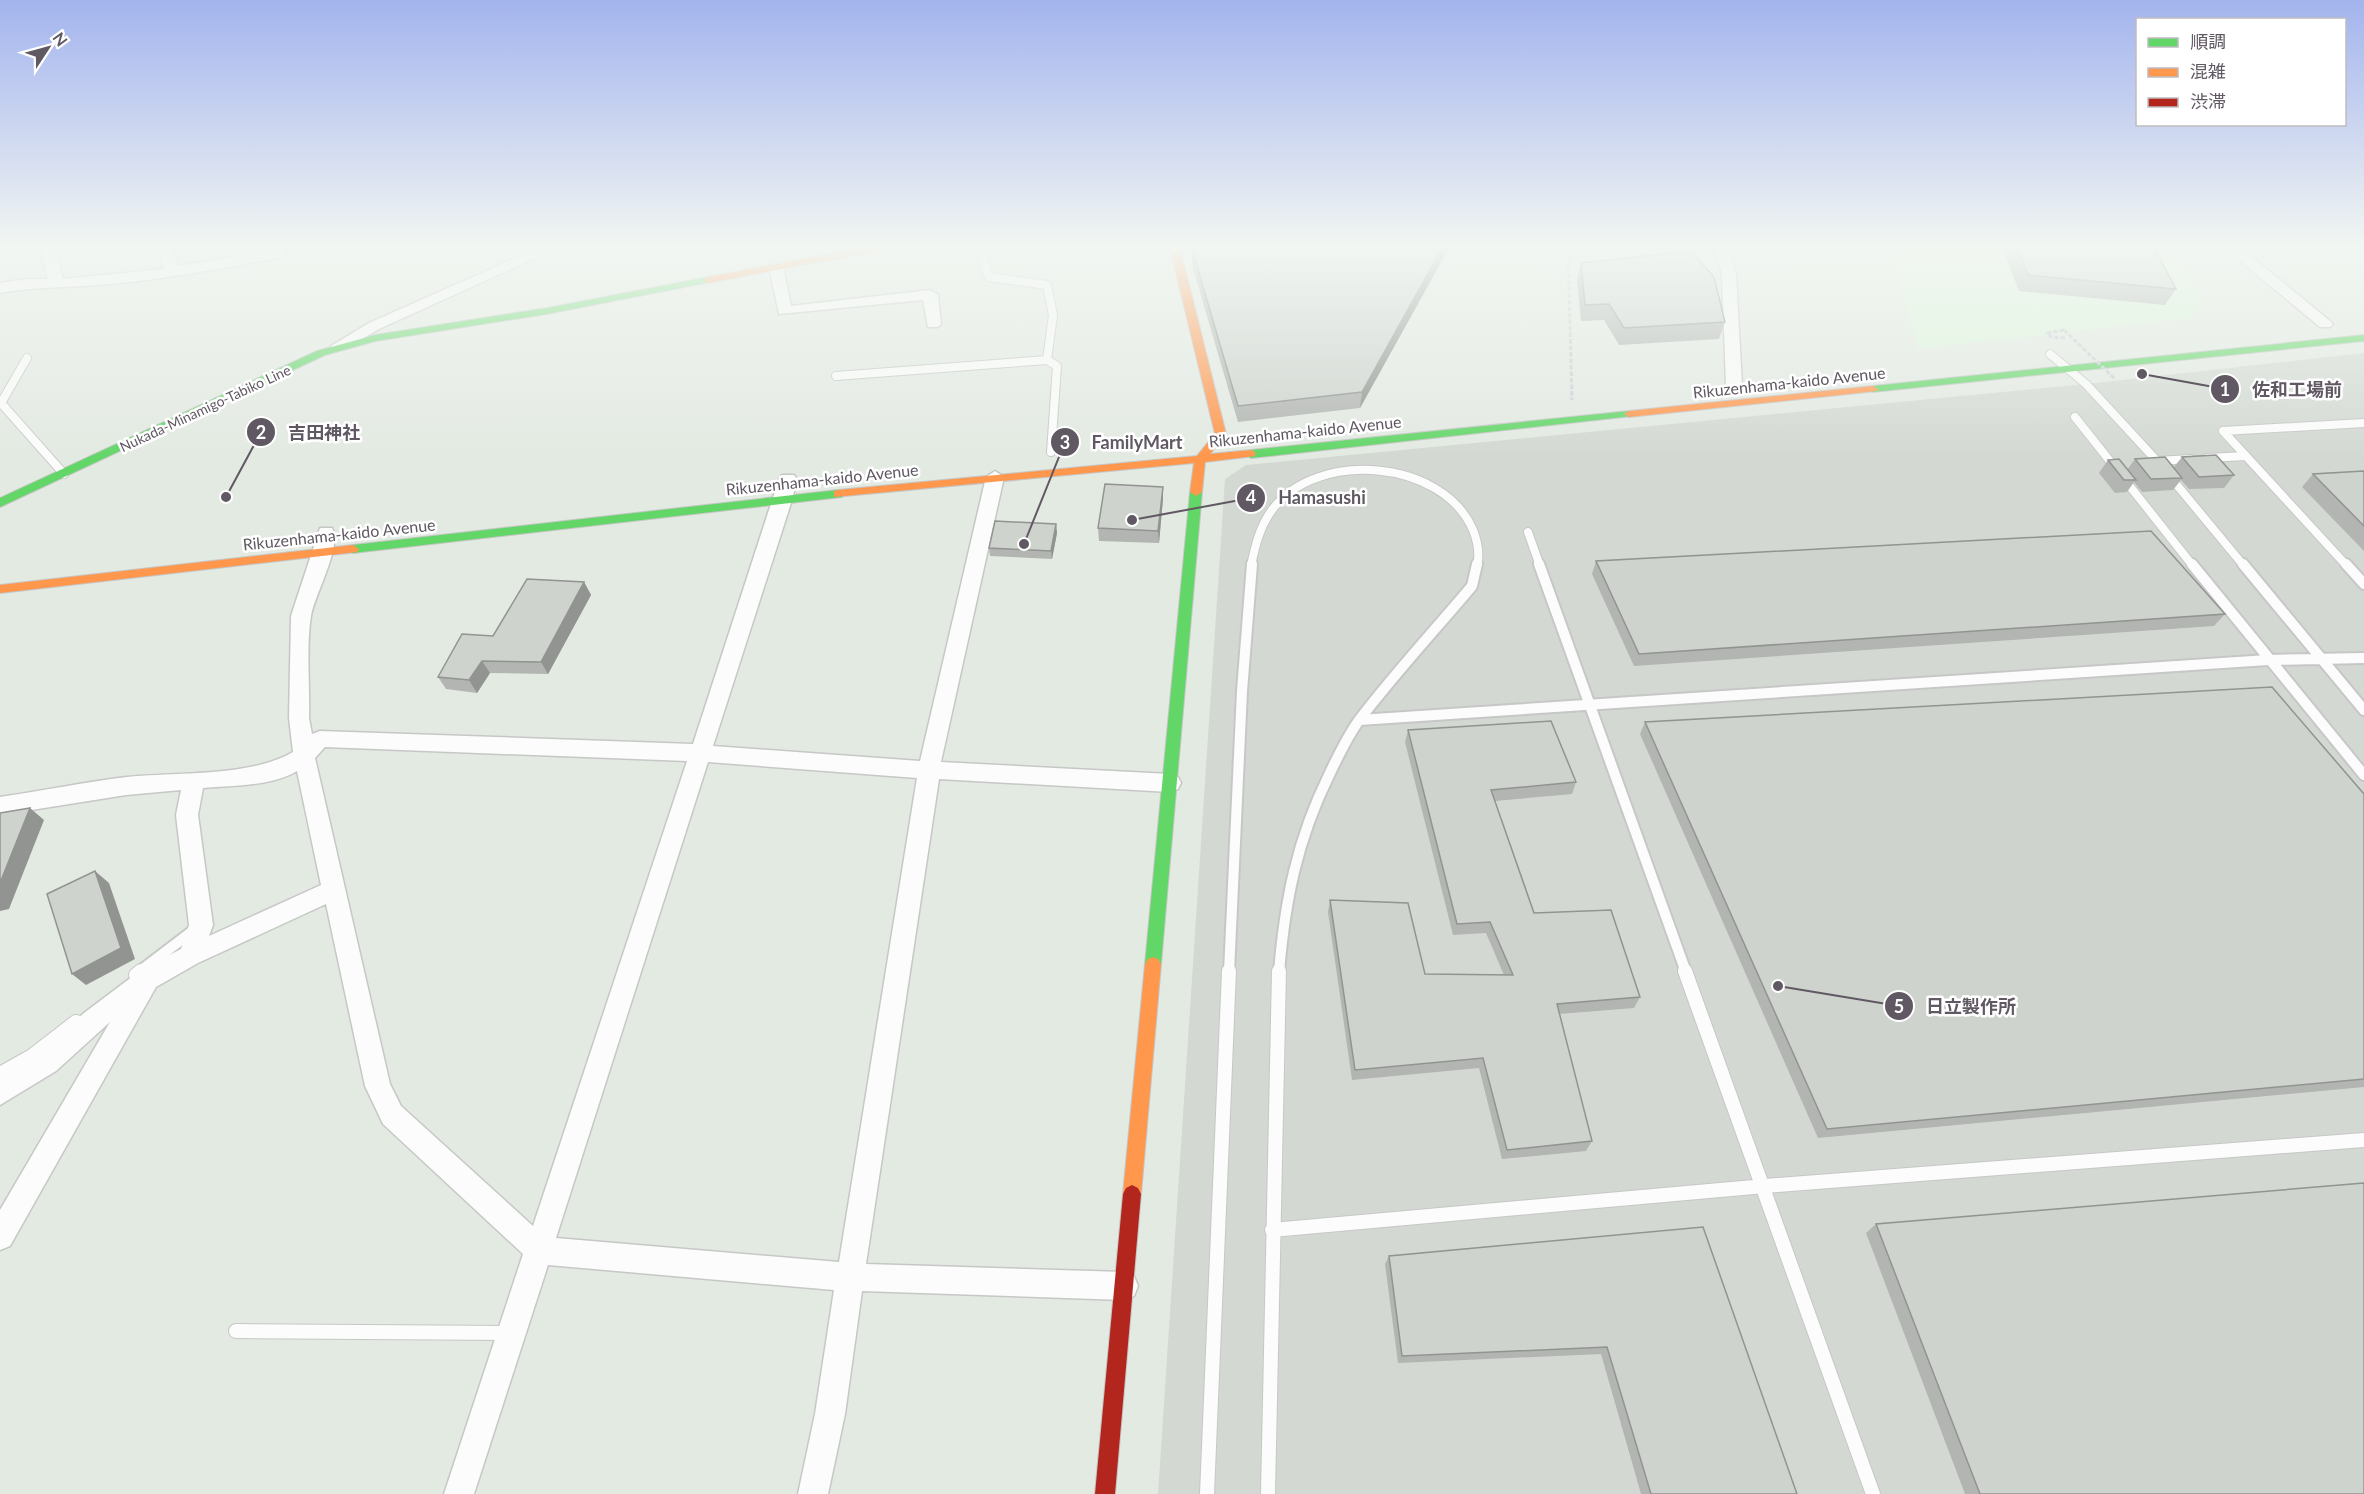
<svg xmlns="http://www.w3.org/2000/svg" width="2364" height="1494" font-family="Lato,'Noto Sans JP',sans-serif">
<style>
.commercial{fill:#dbf6da}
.industrial{fill:#d3d9d2}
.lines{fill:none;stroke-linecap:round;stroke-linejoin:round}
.lane-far2-casing{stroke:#c6c7c6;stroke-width:10}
.lane-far1-casing{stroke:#c6c7c6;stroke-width:14}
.lane-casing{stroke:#c6c7c6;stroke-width:16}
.street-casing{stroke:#c6c7c6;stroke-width:3}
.fast-casing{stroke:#c6c6c6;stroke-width:2}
.slow-casing{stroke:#c6c6c6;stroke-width:2}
.jam-casing{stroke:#c6c6c6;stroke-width:2}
.path{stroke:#cccfd4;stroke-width:3;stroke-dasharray:4.5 2;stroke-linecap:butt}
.lane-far2{stroke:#fbfcfb;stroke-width:8}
.lane-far1{stroke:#fbfcfb;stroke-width:10}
.lane{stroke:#fbfcfb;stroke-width:14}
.street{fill:#fbfcfb;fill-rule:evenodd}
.fast{fill:#63d668;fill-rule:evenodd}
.slow{fill:#ff974d;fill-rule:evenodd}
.jam{fill:#b3261e;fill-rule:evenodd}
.path-bridge{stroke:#cccfd4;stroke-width:3;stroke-dasharray:4.5 2;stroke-linecap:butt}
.wall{fill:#b2b5b1}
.shaded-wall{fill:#919490}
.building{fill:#cfd3ce;stroke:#919490;stroke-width:1.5}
.labels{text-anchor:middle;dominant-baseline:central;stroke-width:5;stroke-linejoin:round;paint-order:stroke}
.far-street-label{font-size:14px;fill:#605862;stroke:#fff}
.street-label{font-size:16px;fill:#605862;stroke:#fff}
.leader{fill:none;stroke:#605862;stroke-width:2}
.callout-dot{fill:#605862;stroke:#fff;stroke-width:2}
.mark-label{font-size:18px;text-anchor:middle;font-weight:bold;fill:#fff}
.callout-label{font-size:18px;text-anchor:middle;font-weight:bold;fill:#605862;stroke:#fff;stroke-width:5;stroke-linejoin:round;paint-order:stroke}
</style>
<rect width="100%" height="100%" fill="#e3eae2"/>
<path class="commercial" d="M1890 248H2148L2179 263 2204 298 2192 318 1918 349Z"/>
<path class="industrial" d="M2364 353V1494H1158L1225 479 1246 465 2086 384Z"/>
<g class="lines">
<g class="lane-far2-casing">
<path id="lane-far2" d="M978 248 989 277 1047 285 1053 315 1047 360
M2050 354 2086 384 2157 461 2244 566
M27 358 1 403 64 474
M836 376 1047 360 1057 366 1051 452
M2075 417 2193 566
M2223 431 2347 566
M2223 431 2364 423
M2207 458 2246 456
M2157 461 2191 459
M1528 532 1540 566
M1251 566C1255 546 1260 526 1272 510 1316 449 1443 459 1473 530 1477 540 1480 554 1477 566"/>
</g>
<g class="lane-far1-casing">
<path id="lane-far1" d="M1539 564 1686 972
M2192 564 2364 775
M2243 564 2364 710
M2346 564 2364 584
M1359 720 2268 660 2364 658
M139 972 194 930
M1229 972 1242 691 1252 564
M1279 972C1285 900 1297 840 1329 775 1338 756 1348 735 1360 719 1395 673 1435 630 1472 586L1477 564"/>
</g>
<g class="lane-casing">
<path id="lane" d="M1685 971 1873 1494
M136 975 141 971
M0 1074 32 1056 76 1022
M1272 1230 1765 1186 2364 1140
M236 1331 509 1333
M1207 1494 1229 971
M1268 1494 1279 971"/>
</g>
<g class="street-casing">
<path id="street" d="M0 248H10L0 252Z
M40 248H54L63 279 164 269 158 248H172L178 266 270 251V248H284L285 254 278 258C222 268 166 279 110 284 73 288 36 286 0 293V283L27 279H48Z
M538 248H557L379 329 345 349H333L331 346 369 323Z
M1714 248H1728L1736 274 1742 386 1734 391 1726 386 1722 274Z
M2225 248H2241L2330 321 2333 324 2330 327H2320Z
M776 263 783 267 791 306 930 290 938 295 941 324 938 327H928L923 300 779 314 769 267Z
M995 471 1004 477 941 762 1170 774 1178 777 1181 783 1178 789 1170 792 939 779 866 1264 1124 1272 1134 1276 1138 1286 1134 1296 1124 1300 862 1291 845 1414 828 1494H798L815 1414 834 1290 548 1265 474 1494H444L523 1254 383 1124 365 1086 326 904 198 963 156 987 10 1246 0 1250V1210L110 1022 56 1071 0 1105V1079L38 1055 84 1013 141 970 181 949 189 925 176 815 181 790 126 795 0 815V797C42 791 84 782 127 777 176 772 251 777 293 752L289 718 291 616 320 528H332C343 545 314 596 311 616 306 645 310 688 309 718L312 734 320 731 693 744 779 479 782 475H794L797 479 792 500 713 746 920 761 986 477ZM325 747 687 761 533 1226 401 1106 390 1084 315 758ZM708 762 917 778 839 1262 556 1238ZM297 771 321 885 209 936 213 925 198 815 203 788C233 785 270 787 297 771Z"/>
</g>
<g class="fast-casing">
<path id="fast" d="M708 277 711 278V282L547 314 376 341 325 355 0 507V498L317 351 375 335 547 308Z
M2364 335V341L1873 392 1868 389 1873 386Z
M1629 411 1633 412V416L1251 458 1245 454 1251 450Z
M1196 488 1202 492 1161 964 1158 969 1153 971 1148 969 1145 964 1190 492Z
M838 490 842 491V497L353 553 347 549 353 545Z"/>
</g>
<g class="slow-casing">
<path id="slow" d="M862 248H882L877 251 708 283 703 280 708 277Z
M1170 248H1180L1226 434 1210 454 1251 450 1255 452V456L1205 462 1202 492 1196 496 1190 492 1194 463 834 497V491L838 490 1197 456 1215 434Z
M1873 386 1878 389 1877 391 1629 417 1624 414 1629 411Z
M353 545 359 549 357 552 0 593V585Z
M1153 957 1158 959 1161 964 1141 1194 1138 1200 1132 1203 1126 1200 1123 1194 1145 964 1148 959Z"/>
</g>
<g class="jam-casing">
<path id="jam" d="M1132 1185 1138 1188 1141 1194 1115 1494H1095L1123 1194 1126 1188Z"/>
</g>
<path class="path" d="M1568 248 1572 400
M2064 330 2047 333 2051 337 2067 338"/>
<use href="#lane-far2" class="lane-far2"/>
<use href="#lane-far1" class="lane-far1"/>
<use href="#lane" class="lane"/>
<use href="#street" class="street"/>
<use href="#fast" class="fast"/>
<use href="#slow" class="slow"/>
<use href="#jam" class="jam"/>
<path class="path-bridge" d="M2064 330 2115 379"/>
</g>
<path class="wall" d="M1206 248H1449L1360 408 1238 422 1192 265V249Z
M2002 248H2154L2176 289 2165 305 2019 291Z
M1581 263 1725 322 1719 339 1619 345 1604 320 1581 321 1577 279Z
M2182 457 2234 475 2224 488 2189 489 2181 480 2173 490 2142 492 2134 482 2127 492 2115 493 2099 473 2108 460 2127 470 2135 459 2174 467Z
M2364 471V551L2302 487 2313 474Z
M1163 487V499L1159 543 1099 541 1098 528Z
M1056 524 1057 533 1052 559 990 556 989 548Z
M1596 561 2225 614 2214 626 1634 666 1592 574Z
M584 582 591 595 548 674 490 673 477 693 446 689 438 677Z
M1645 722 2364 794V1087L1818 1138 1640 734Z
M1408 730 1576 782 1572 794 1495 801 1534 913 1640 997 1634 1008 1559 1014 1592 1141 1586 1151 1502 1159 1479 1068 1352 1080 1328 912 1330 900 1425 974 1504 975 1486 933 1453 935 1405 742Z
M1876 1224 2364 1494H1965L1866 1233Z
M1703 1227 1797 1494H1641L1601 1354 1398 1363 1385 1264 1389 1256Z"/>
<path class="shaded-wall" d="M1442 248H1449L1360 408 1362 392Z
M1163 487V499L1159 543 1158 531Z
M1056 524 1057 533 1052 559 1051 551Z
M584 582 591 595 548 674 541 662Z
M482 661 490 673 477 693 469 680Z
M30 808 44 820 9 909 0 911V883Z
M95 871 109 883 135 959 86 985 72 974Z"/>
<path class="building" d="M1206 248H1442L1362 392 1238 406 1192 249Z
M2017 248H2154L2176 289 2028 275Z
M1691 251 1714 277 1725 322 1624 328 1609 304 1585 305 1581 263Z
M2216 455 2234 475 2199 477 2182 457Z
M2165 457 2182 478 2151 479 2135 459Z
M2119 459 2136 480H2124L2108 460Z
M2364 471V526L2313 474Z
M1105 484 1163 487 1158 531 1098 528Z
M995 521 1056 524 1051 551 989 548Z
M2151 531 2225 614 1639 654 1596 561Z
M527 579 584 582 541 662 482 661 469 680 438 677 462 634 493 636Z
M2272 687 2364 794V1079L1827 1129 1645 722Z
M1551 721 1576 782 1491 790 1534 913 1611 910 1640 997 1557 1004 1592 1141 1507 1150 1483 1058 1355 1070 1330 900 1408 903 1425 974 1513 975 1490 922 1457 924 1408 730Z
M30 808 0 883V813Z
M95 871 121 948 72 974 47 894Z
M2364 1183V1494H1980L1876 1224Z
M1703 1227 1797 1494H1651L1607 1347 1402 1356 1389 1256Z"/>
<linearGradient id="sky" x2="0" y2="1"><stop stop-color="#a3b4ee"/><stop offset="0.54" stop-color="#f2f6f2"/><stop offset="1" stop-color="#f2f6f2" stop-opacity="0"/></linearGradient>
<rect width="2364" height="457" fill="url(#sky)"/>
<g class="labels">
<g class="far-street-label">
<text transform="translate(205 408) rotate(-25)">Nukada-Minamigo-Tabiko Line</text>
</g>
<g class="street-label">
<text transform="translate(1789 382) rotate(-6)">Rikuzenhama-kaido Avenue</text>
<text transform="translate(1305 431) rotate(-6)">Rikuzenhama-kaido Avenue</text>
<text transform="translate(822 479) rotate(-6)">Rikuzenhama-kaido Avenue</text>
<text transform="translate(339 534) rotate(-6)">Rikuzenhama-kaido Avenue</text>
</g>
</g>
<path class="leader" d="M2142 374L2225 389M226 497L261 432M1024 544L1065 442M1132 520L1251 498M1778 986L1899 1006"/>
<g class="callout-dot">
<circle cx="2142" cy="374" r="6"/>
<circle cx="226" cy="497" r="6"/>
<circle cx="1024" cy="544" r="6"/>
<circle cx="1132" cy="520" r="6"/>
<circle cx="1778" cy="986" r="6"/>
<circle cx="2225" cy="389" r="15"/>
<circle cx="261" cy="432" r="15"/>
<circle cx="1065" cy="442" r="15"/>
<circle cx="1251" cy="498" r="15"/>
<circle cx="1899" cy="1006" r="15"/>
</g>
<g class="mark-label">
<text x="2225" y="396">1</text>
<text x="261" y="439">2</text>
<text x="1065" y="449">3</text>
<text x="1251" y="504">4</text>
<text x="1899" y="1013">5</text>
</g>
<g class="callout-label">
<text x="2297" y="396">佐和工場前</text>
<text x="324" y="439">吉田神社</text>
<text x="1137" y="449">FamilyMart</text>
<text x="1322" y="504">Hamasushi</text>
<text x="1971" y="1013">日立製作所</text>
</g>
<rect x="2136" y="18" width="210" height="108" fill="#ffffff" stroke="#bfbcc0" stroke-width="1.5"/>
<rect x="2148" y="38" width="30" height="9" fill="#63d668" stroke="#bfbcc0" stroke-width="1.5"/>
<text x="2190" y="48" font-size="18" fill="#605862">順調</text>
<rect x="2148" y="68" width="30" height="9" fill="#ff974d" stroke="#bfbcc0" stroke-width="1.5"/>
<text x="2190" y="78" font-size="18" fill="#605862">混雑</text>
<rect x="2148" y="98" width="30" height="9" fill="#b3261e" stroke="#bfbcc0" stroke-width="1.5"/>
<text x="2190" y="108" font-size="18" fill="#605862">渋滞</text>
<g transform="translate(48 48) rotate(54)" stroke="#ffffff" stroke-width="4.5" paint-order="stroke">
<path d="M0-4.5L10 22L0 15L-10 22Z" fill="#605862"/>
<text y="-9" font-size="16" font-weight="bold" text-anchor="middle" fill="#605862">N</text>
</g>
</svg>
